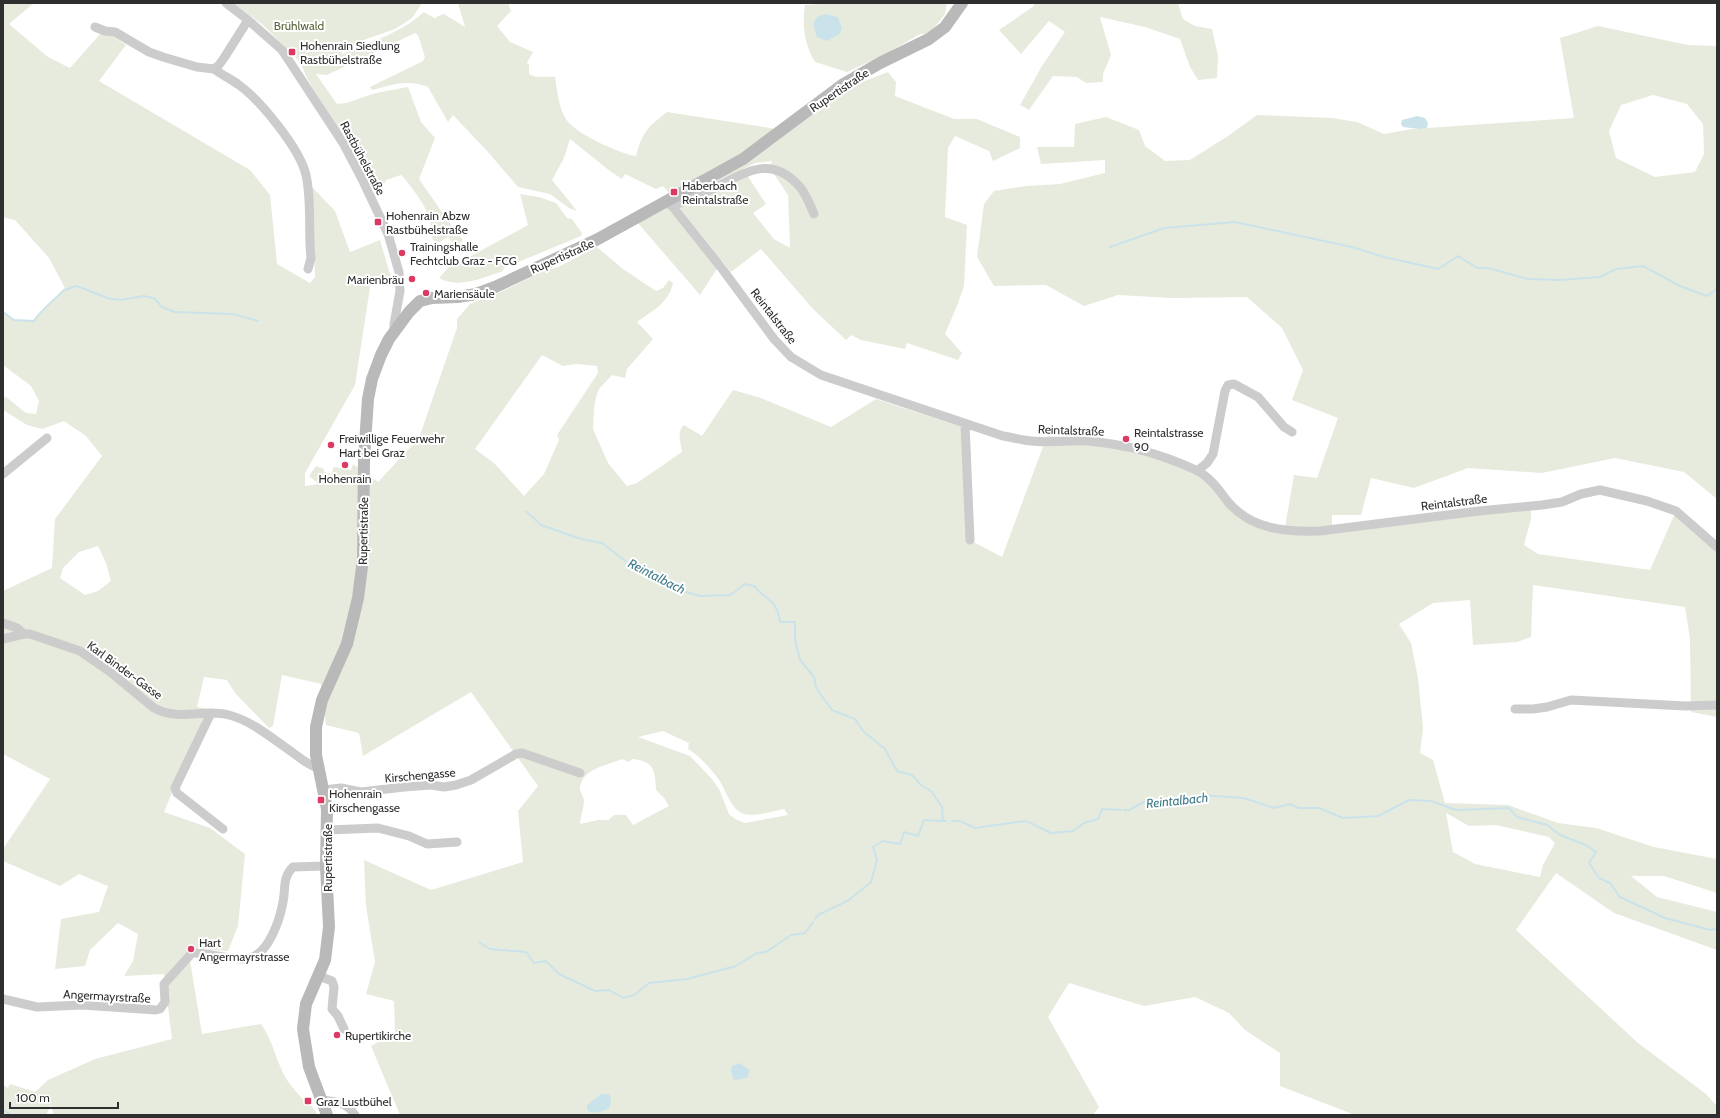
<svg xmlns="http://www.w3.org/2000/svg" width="1720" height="1118" font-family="Cabin,sans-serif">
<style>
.green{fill:#e7ebdd;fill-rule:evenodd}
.water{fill:#cae3ea}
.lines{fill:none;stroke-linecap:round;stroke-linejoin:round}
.stream{stroke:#cae3ea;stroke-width:2}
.street{stroke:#ccc;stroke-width:9}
.secondary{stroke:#b9b9b9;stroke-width:12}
.poi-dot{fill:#dc3a62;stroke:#fff;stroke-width:1.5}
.labels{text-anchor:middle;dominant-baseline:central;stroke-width:4;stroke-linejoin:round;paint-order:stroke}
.park-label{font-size:12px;fill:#59683e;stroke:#fff}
.poi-label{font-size:12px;fill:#2f2f2f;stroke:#fff;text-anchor:start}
.street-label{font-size:12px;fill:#2f2f2f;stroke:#fff}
.water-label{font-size:13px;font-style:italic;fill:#417c8d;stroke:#fff}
</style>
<rect width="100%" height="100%" fill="#fff"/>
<path class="green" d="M3 3H34L9 24 48 57 70 68 101 33 114 37 126 45 99 81 250 170 270 195 277 264 310 283 315 277 312 187 335 211 350 252 380 240 392 281H371L355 385 305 473V486L319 484 309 476 316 466 324 469V472L331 474 334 467 351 470 353 464 378 482 419 438 457 328V319L470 304 501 292 544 271 558 267 597 247 623 269 656 291 663 288 669 280 673 283C669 303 652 311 637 322L653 339 627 369 625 378 612 375 599 389 596 397 594 408 593 429 608 463 627 486 637 483 682 452C681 443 676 432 684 425L702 436 733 390 761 398 831 427 876 399 962 427 966 538 1002 557 1047 436 1082 438 1197 471 1250 521 1285 527 1294 475 1317 478 1338 418 1292 400 1303 370 1282 328 1247 297 1172 298 1118 295 1084 306 1046 285 994 286 977 257 984 204 994 191 1026 186 1060 184 1105 173V160L1041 164 1037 147H1074L1075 124 1106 117 1139 130 1145 146 1165 161 1190 160 1228 136 1257 115 1332 118 1357 122 1384 134 1412 129 1574 118 1560 38 1598 26 1688 45 1717 46V499L1684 472 1615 458 1542 473 1468 468 1414 488 1371 478 1361 515H1332V529L1531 510V519L1524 545 1538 554 1650 570 1676 511 1717 541V717L1691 712 1690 639 1685 607 1533 585 1531 637 1517 642 1473 645 1470 600 1433 603 1399 624 1411 643 1418 678 1423 728 1420 753 1433 760 1445 803 1508 805 1558 823 1596 828 1654 847 1717 859V893L1664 876H1631L1657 897 1717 912V950L1614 913 1556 873 1516 930 1638 1043 1706 1094 1717 1106V1115H1355L1280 1086V1053L1245 1030 1229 1013 1195 997 1144 1006 1069 983 1048 1017 1099 1107 1093 1115H400L371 1046 395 1032 394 1001 366 994 375 962 366 906 364 860 431 890 523 862 518 811 538 786 471 692 363 756 359 733 326 725 321 684 282 675 273 726 269 728 235 693 227 680 204 677 197 707 207 709 164 812 210 828 245 854 238 926 228 951 188 948 202 1034 261 1024C274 1043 276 1062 287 1080 291 1085 295 1091 299 1095 305 1102 314 1105 317 1115H52L53 1112 51 1105 46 1115H3V1085L8 1088 10 1084 35 1092 48 1080 95 1059 172 1039 164 974 124 976 133 961 138 934 118 923 90 950 85 966 55 969 61 919 99 912 108 886 79 874 60 886 3 861V849L50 779 3 754V591L52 568 55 519 102 456 86 436 64 421 42 429 27 425 3 410V398L6 397 26 413 36 414 39 401 31 386 3 365V312L14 320 34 321 37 315 42 312 65 288 49 258 15 220 3 217ZM1653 95 1687 104 1703 124 1704 154 1695 172 1655 177 1616 158 1609 131 1621 105ZM542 355 563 366 576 364 597 366 598 373 557 435 559 440 544 474 524 496 494 463 475 449ZM98 546 106 563 111 581 98 591 85 595 60 578 63 568 79 552ZM663 731 689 743 688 749C700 756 710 768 719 780 726 790 731 810 744 814 756 817 773 811 784 809L788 815 745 823 735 819 729 814 719 789 712 779 690 756 638 737ZM622 759 629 762 632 759C654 761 655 770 656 790L664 798 669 806 633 825 626 815H614L608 820H598L580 824C580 817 583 810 584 803 585 798 580 793 580 788 582 768 609 765 622 759ZM1446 813 1469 826 1496 825 1549 837 1555 843 1543 865 1540 877 1475 864 1453 852Z
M233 3H422L412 18 395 29 341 48 342 54C370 42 401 33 424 12L436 19V17L444 14 465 27 458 3H508L511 11 497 26 510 42 533 52 527 63 529 65V74C537 79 546 76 555 77 557 89 559 109 566 119 574 133 620 154 636 156 643 131 647 128 667 112L789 131 847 88 888 72 896 82 895 96 954 119H977L1020 137V148L993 161 989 151 955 136 948 148 945 217 967 225 964 286 957 306 945 334 962 353 958 360 907 343 905 349 861 340 851 335 846 340 813 309 761 249 731 272 722 261 700 295 637 222 676 201 663 186 656 189 625 174 622 179 610 171 570 139 564 158 552 180 577 211 569 208 550 194 518 187 488 152 453 115 448 122 428 87C407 79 393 85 372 90L370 87 423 61 425 57 418 35 415 33 327 75 316 74 337 104 346 103 376 93 408 87 421 122 435 138 419 179 453 228 463 240 456 247 448 237 438 243 433 240 430 231C435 216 414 191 405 179L401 175 386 180 384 184 375 187 370 174 362 172 307 78 300 62 263 25ZM772 161 770 168 788 195 790 248 774 239 753 213 766 204 743 169 755 163Z
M833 3H947L945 14 929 34H920L886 54 847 72 815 62C804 44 802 25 805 5Z
M1033 3H1178L1183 19 1195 26 1212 29 1218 56 1217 78 1198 80 1190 67 1180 39 1145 27 1100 17 1111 55 1103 74V82L1086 83 1077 77 1053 76 1029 110 1020 105 1042 66 1065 32 1049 21 1021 54 999 30 1034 6Z
M520 194 539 197 556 203 567 218 572 219 582 233 581 236 504 268 503 271C482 278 459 289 439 278L456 259V262H460L528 225Z"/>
<path class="water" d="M825 14 838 17 842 28 840 34 827 41 817 37 813 24 817 17Z
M1417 116 1425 118 1428 123 1427 128 1420 129 1403 127 1401 124 1402 120Z
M739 1063 750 1070 747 1078 736 1080 733 1079 731 1070 732 1066Z
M601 1094H608L611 1096 610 1107C603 1112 594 1115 587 1110V1105Z"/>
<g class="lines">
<path class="stream" d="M1110 247 1164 228 1235 222 1352 247 1384 257 1438 269 1458 256 1477 268H1488L1528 279 1560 280 1600 277 1616 269 1643 266 1680 286 1707 296 1717 289
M64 290 77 286 110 299 121 300 143 296 154 298 162 307 175 312 233 314 258 321
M3 312 14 320 34 321C39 312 55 299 63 291
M526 511 541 525 581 539 602 543 628 563 659 574 676 589 700 596 730 595 745 584 754 586C767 602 776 597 780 622H795V639L800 660 814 677 816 688 832 710 855 719 863 731 885 749 897 771 912 775 921 785 931 791 942 807 943 821H946
M1124 810H1129L1146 801 1166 802 1201 795 1244 798 1274 808 1290 804 1299 808H1319L1343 818 1378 816 1409 800 1431 801 1456 810 1509 808 1517 817 1547 825 1560 835 1586 845 1596 852 1589 863 1599 878 1610 883 1620 897 1665 918 1710 930 1717 929
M952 821H960L975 828 1026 821 1051 833 1073 831 1084 823 1098 819 1102 809 1121 810
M815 919 818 915 849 900 871 882 877 860 873 847 883 841 900 844 904 832 918 836 924 820 943 821
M479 942 490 949 526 952 534 963 546 961 559 974 595 991 609 990 623 998 634 995 649 983 687 979 736 966 757 953 766 952 791 935 805 933 813 922
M3 1110 11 1115"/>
<path class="street" d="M226 3 248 20 282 50 343 143 363 181 388 234 399 272 400 291 394 324V332
M95 27 105 31 115 32 149 52 163 57 197 67 214 69 219 65 224 58 248 20
M214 69C222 75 231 79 239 85 261 101 300 149 306 175 312 202 308 231 311 258L308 269
M664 202 672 206 723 270 774 339 791 357 821 375 1003 436C1010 437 1017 439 1024 440 1045 444 1067 440 1088 441 1124 444 1163 455 1196 470 1210 477 1219 490 1228 502 1252 530 1286 532 1320 531L1479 511 1542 505 1562 502 1581 494 1600 490 1647 501 1676 511 1717 547
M672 206C687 200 701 194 715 188 746 172 771 154 800 187 806 194 810 205 814 214
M965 424 970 540
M1197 471 1207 463 1213 454 1225 391 1228 385 1234 384 1258 397 1284 427 1292 432
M3 474 47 438
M3 623 17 628 24 634
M3 639 24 634H30L80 651 109 671 154 708C181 722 202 708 229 715 252 721 273 739 292 752 300 758 308 765 318 768
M1515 709H1533L1547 707 1571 700 1685 706 1717 705
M211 713 175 788 177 793 223 829
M324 790 341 788 361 792 404 787 431 785 444 787 456 785 471 780 516 754 522 753 580 773
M328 830 378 828 409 836 427 844 457 842
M319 976 332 981 334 987 332 1009 338 1016 344 1029
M3 999 37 1007 82 1005 156 1010 160 1009 165 1002 164 984 192 953C210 952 233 962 250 958 269 953 280 919 283 902 286 888 282 878 293 867L326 866
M321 1100C336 1102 346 1102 355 1115"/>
<path class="secondary" d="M327 1115 309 1067 303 1029 306 1004 325 960 329 927 326 866 327 809 316 755V727L322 700 347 644 358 598 363 559 364 459 368 399 372 379 381 355 389 339 409 312 420 301 432 298 458 297 476 294 495 287 596 240 743 159 842 85 880 63 929 39 945 27 962 3"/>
</g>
<g class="poi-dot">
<rect x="288" y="48" width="8" height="8" rx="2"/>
<rect x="670" y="188" width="8" height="8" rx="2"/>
<rect x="374" y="218" width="8" height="8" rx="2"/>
<circle cx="402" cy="253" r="4"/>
<circle cx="412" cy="279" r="4"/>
<circle cx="426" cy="293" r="4"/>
<circle cx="1126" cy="439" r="4"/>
<circle cx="331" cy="445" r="4"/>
<circle cx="345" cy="465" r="4"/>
<rect x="317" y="796" width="8" height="8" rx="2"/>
<circle cx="191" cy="949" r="4"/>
<circle cx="337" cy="1035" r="4"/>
<rect x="304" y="1097" width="8" height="8" rx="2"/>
</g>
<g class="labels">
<g class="park-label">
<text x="299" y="25">Brühlwald</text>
</g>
<g class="poi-label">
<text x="300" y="45">Hohenrain Siedlung<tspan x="300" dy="14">Rastbühelstraße</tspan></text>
<text x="682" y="185">Haberbach<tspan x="682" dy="14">Reintalstraße</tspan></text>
<text x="386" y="215">Hohenrain Abzw<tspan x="386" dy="14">Rastbühelstraße</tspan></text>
<text x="410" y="246">Trainingshalle<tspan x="410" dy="14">Fechtclub Graz - FCG</tspan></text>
<text x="404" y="279" text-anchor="end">Marienbräu</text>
<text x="434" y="293">Mariensäule</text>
<text x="1134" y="432">Reintalstrasse<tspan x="1134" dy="14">90</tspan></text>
<text x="339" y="438">Freiwillige Feuerwehr<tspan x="339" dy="14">Hart bei Graz</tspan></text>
<text x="345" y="478" text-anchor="middle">Hohenrain</text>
<text x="329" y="793">Hohenrain<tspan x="329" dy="14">Kirschengasse</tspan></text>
<text x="199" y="942">Hart<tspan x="199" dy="14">Angermayrstrasse</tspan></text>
<text x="345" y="1035">Rupertikirche</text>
<text x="316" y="1101">Graz Lustbühel</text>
</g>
<g class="street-label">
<text transform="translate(839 90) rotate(-34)">Rupertistraße</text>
<text transform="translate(363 158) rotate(62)">Rastbühelstraße</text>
<text transform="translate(562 256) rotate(-24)">Rupertistraße</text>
<text transform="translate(774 316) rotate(52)">Reintalstraße</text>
<text transform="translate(1071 430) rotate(2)">Reintalstraße</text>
<text transform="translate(1454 502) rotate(-7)">Reintalstraße</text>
<text transform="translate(363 531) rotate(-89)">Rupertistraße</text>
<text transform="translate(125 670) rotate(36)">Karl Binder-Gasse</text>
<text transform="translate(420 775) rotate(-5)">Kirschengasse</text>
<text transform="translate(327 858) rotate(-90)">Rupertistraße</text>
<text transform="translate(107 996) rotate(3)">Angermayrstraße</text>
</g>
<g class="water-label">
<text transform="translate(657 576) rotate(27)">Reintalbach</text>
<text transform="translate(1177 800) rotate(-6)">Reintalbach</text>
</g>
</g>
<rect width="1720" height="1118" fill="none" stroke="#2f2f2f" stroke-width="8"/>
<path d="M10 1102v6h108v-6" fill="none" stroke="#2f2f2f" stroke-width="2"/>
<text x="16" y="1102" font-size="12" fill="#2f2f2f" stroke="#ffffff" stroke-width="3" paint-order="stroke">100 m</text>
</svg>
